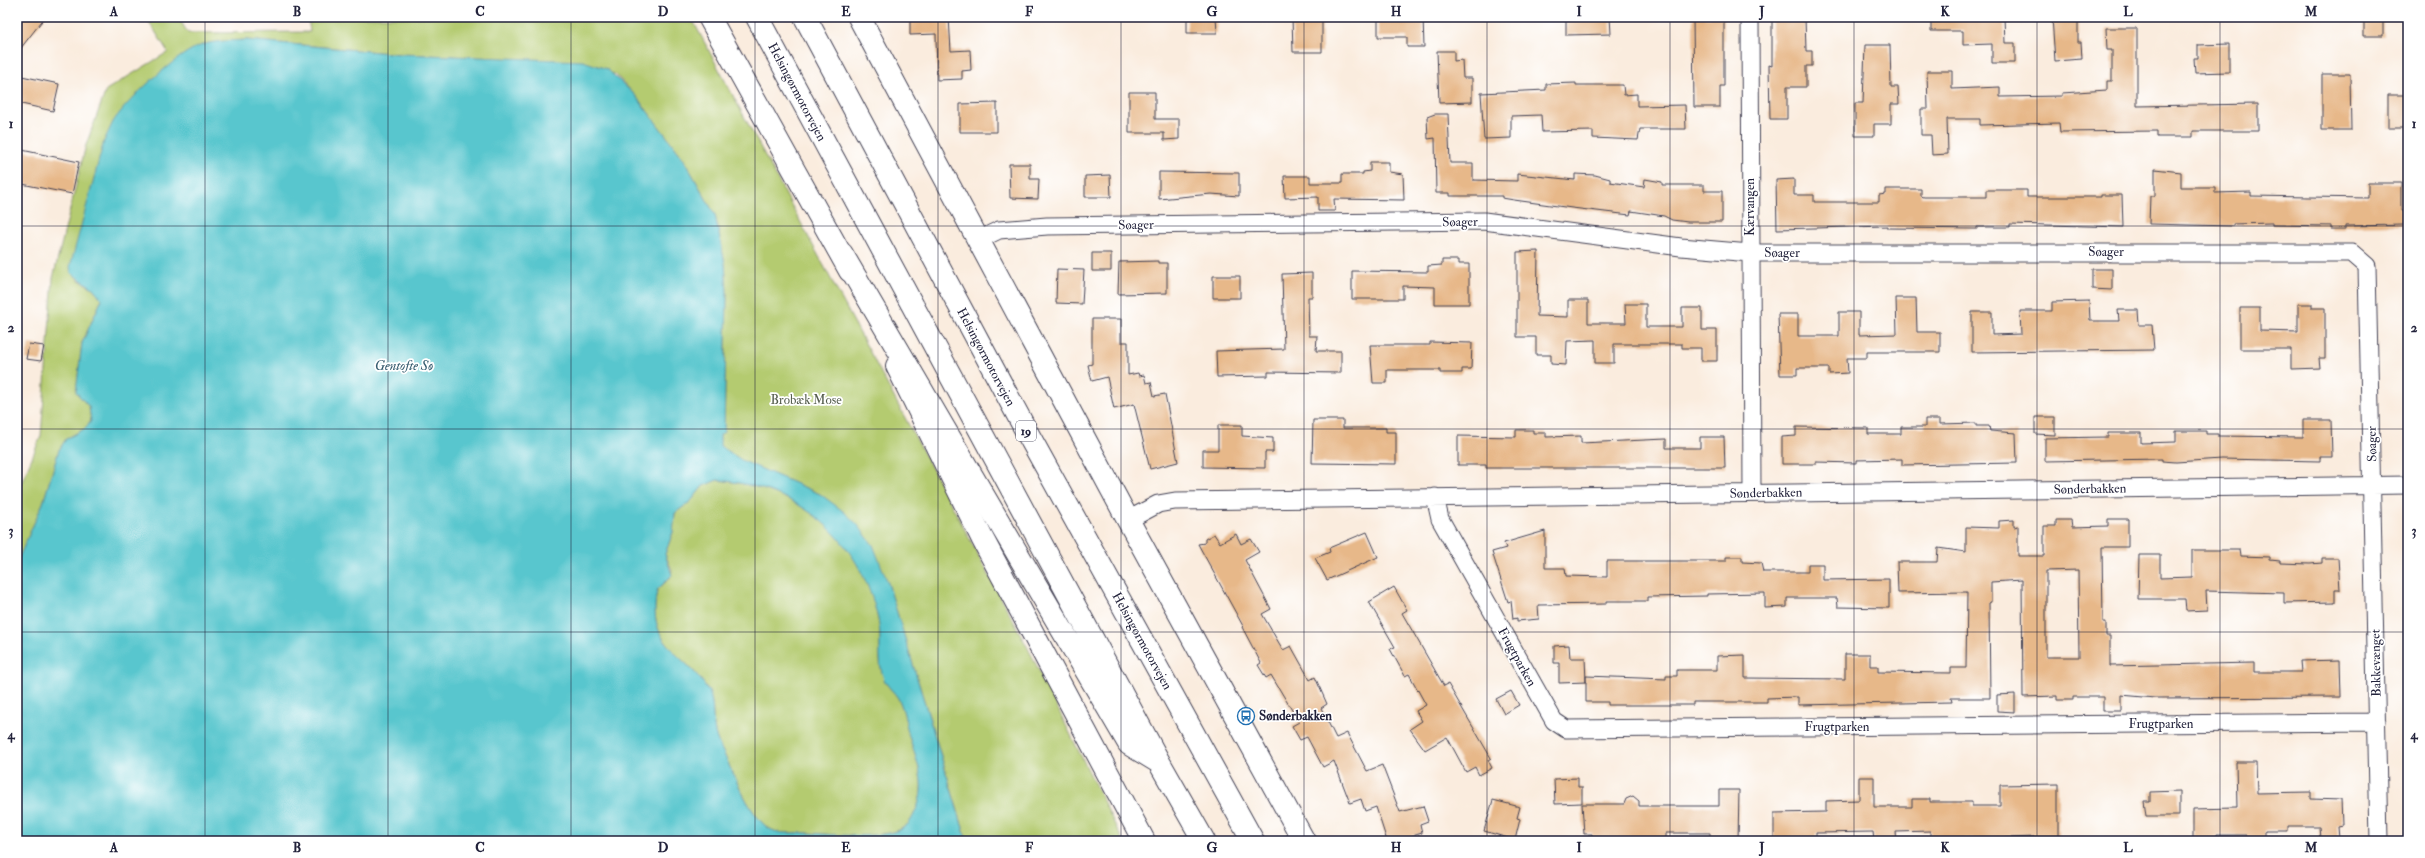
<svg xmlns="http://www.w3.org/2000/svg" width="2425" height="858" font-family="'IM FELL Double Pica',serif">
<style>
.green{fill:#b4cb70;stroke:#6b7656}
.water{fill:#59c6ce;stroke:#3e7484;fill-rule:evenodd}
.building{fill:#e7b889;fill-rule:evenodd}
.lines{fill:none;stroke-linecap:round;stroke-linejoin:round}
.minor-casing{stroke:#424053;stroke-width:19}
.tertiary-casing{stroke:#424053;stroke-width:24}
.motorway-casing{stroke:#424053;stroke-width:24}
.minor{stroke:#fff;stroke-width:17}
.tertiary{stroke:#fff;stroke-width:22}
.motorway{stroke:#fff;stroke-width:22}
.grid{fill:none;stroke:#22223b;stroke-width:1;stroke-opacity:0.55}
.labels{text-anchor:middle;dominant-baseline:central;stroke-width:3.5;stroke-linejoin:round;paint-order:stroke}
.shield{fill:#fff;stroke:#646476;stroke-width:1}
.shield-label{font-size:12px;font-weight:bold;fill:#22223b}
.street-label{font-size:13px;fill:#22223b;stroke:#fff}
.park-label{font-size:13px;fill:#555d4e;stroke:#fff}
.poi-label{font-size:13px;font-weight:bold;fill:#22223b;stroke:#fff;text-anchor:start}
.water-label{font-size:14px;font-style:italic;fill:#355b6e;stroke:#fff}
.neatline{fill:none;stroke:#22223b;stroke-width:1.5}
.grid-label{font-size:13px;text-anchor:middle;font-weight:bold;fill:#22223b}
</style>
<rect width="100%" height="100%" fill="#fff"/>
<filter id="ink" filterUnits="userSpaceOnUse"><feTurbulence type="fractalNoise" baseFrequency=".025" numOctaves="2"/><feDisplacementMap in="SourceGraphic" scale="8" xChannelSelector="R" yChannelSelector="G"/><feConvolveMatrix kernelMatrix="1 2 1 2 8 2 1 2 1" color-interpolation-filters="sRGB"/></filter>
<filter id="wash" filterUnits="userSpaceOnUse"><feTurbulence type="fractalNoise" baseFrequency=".012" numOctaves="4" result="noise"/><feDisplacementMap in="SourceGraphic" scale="16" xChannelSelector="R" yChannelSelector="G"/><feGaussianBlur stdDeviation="0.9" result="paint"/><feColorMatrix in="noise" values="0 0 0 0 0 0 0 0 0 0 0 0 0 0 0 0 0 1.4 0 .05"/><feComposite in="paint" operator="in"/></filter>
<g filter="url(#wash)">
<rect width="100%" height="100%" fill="#faecde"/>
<path class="green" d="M146 17H178L188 33 310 32 308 17H691L1029 650 1123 841H960L966 838 962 824 888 583 820 494 742 461 719 446 720 435 724 432 727 293 725 264 715 215 683 158 635 95 615 74 473 57 400 54 246 40 210 43 156 78 123 109 77 279 93 288 102 299 82 343 76 392 89 407 91 421 86 428 66 439 59 450 43 503 17 562V493L41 436 53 278 86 145 106 90 168 52Z
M717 480C800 487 861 538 878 619 883 638 876 660 884 679 887 687 895 692 899 700 904 710 906 723 908 733 915 757 927 781 918 805 916 810 912 820 908 824 890 842 830 834 806 833 795 832 782 835 772 830 753 822 733 774 724 754 719 745 715 736 714 726 712 714 714 704 709 692 688 653 645 649 657 590L670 578 672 570 665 554 673 532 675 513 691 501 703 486Z"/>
<path class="water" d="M246 40 400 54 583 61 607 69 635 95 683 158 715 215 725 264 727 293 724 432 720 435V446L743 461 820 494 843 511 857 524 873 545 888 583 966 838 960 841H17L22 828 17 820V562L43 503 59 450 66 439 86 428 91 421 89 407 76 392 82 343 102 299 93 288 71 273 70 267 104 141C107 135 110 128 113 122 126 101 175 56 197 47 212 40 230 41 246 40ZM717 480C800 487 860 538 878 619 883 638 876 660 884 679 887 687 895 692 899 700 904 710 906 723 908 733 915 756 927 781 918 805 916 810 912 820 908 824 891 842 830 834 806 833 796 832 782 835 772 830 753 822 733 774 724 754 719 745 715 736 714 726 712 714 714 704 709 692 688 653 645 649 657 590L672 575 665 554 673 532 675 513 691 501 703 486Z"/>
<g id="blocks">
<path class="building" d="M17 17H45L17 53Z
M910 17H949L951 51 970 50 971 70 962 71V79L937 80 936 34 910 35Z
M1187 17H1216L1217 33H1187Z
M1292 17H1322V52H1293Z
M1378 17H1423L1424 47H1407V37H1378Z
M1566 17H1610L1611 34 1566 35Z
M1693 17H1724V86H1720V107H1694Z
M1772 17H1805L1806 51H1812V66H1806V87H1787V119H1770L1769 65 1772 66Z
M1931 17H2004L2005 43H2015V63H1992V44L1963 45V31H1931Z
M2052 17H2078V42H2081L2082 59 2055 61Z
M2364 17H2383V36H2364Z
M2106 28H2137V106L2258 104V131H2193V137H2157V131L2060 132 2059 123 1980 125V119H1947L1948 154 1932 155 1931 135H1921V109H1928L1927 71H1952V89L2000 87V97L2062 96V93L2107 90V81H2112V50H2107Z
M2229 44V72L2195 73 2194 58H2198V45Z
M1865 45H1890L1891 87H1898L1899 104H1891V124H1874V136H1855V103H1863Z
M1437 51H1454V61L1462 60 1463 78H1472V102L1439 103Z
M2322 74H2350L2351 130H2322Z
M17 75 59 84 53 111 17 103Z
M1576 83V85H1623L1624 95 1637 94V106L1685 105 1686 129H1640L1638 140 1593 138V131L1542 132 1541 115 1511 116V138L1484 139 1481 93 1546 90V84Z
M1129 92H1155V119H1179V139L1164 140V133H1129Z
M2388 95H2408V128H2388Z
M997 103V132H960V104Z
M1435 114H1448L1450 163H1473V180L1517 181V174L1575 180V174L1595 175 1610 179V182L1644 187 1645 179 1662 182V185H1704V191H1722V222H1688L1672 220 1664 216 1631 211 1630 215 1572 208 1514 200 1502 198V196H1450V193H1436L1435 138 1428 139 1427 117Z
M17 149 79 162 72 194 17 183Z
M1370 162H1389V172L1403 174 1404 200 1334 199 1335 211H1318V197L1285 198 1284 176H1310V183H1342V174H1363V172L1370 171Z
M1009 164H1030V179H1039L1038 199 1010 198Z
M2155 169 2181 172V187H2215V193L2251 192V196L2368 198V183H2401V211H2408V225L2345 226V229H2331V226L2272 225V223L2233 224V226L2149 224 2150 196H2155Z
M1159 172 1239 173V196L1211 194 1159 199Z
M1110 175 1111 197H1085V176Z
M1794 179V195H1814V202H1879V195L1886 194V189H1921V196L1924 197H1986V190H2027V197H2101V195H2122L2123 227 2010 224V227H1977V229L1887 228V226L1777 229 1776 180Z
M1538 251 1537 316 1568 317V300H1588V323H1626L1625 304H1646V327H1682V308H1702V330H1717V361H1701V348H1682V344H1614V363H1595V340L1567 341 1566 365 1551 364V355H1536V337H1517V252Z
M1092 253H1111V271H1092Z
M1442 260H1458V264H1469V304H1435V287L1403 286V299H1352V271L1428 272V266L1442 265Z
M1158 261V263H1167V293L1118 294 1119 262Z
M1057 269 1084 270 1082 304 1056 303Z
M2092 269H2112V290L2092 289Z
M1312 273V297H1308L1309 336H1317L1316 351H1341V373L1268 372V376L1217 377 1216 351 1284 349 1282 274Z
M1213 276H1240V298H1213Z
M1896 298H1916L1917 332H1940V352H1867V358H1847L1848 373 1829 374V368H1797V375H1780L1778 314H1798V336H1839V312H1859V335L1897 334Z
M2089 301 2090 321H2119L2118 310H2138L2139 325H2152L2154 350 1972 352V312H1992V335L2021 334 2020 311H2052V302Z
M2298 304H2312V308H2325V358H2319L2320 368 2291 369V349H2240V308H2260V331L2298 332Z
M1092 319H1121V342H1128V375L1138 373 1139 376 1144 375 1146 383 1151 382 1154 396 1165 394 1178 462 1150 469 1134 404 1114 409 1107 377 1092 381 1088 365 1092 364Z
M1430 342 1472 343 1471 369H1462V373H1440V370H1387V383H1373L1370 345H1430Z
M29 344 44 346 41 361 26 359Z
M2035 417H2055V435L2035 434Z
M1925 419H1940V424L1976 423V426H1989L1990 431 2016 433 2017 463 1902 465V459L1856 460V463L1816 462V464H1782V437L1796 436V427L1868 428V434H1901V427H1925Z
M1313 420H1343V428H1386V432H1396V464L1312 463Z
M2303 420H2331L2332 457H2320V461L2221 459 2176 462 2162 461V459L2045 461V438L2108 437V433H2141V443L2176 442V431H2206V434H2218V436L2303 437Z
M1218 425H1242V436L1273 438V452H1265V468L1203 467V450H1218Z
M1516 430H1533V433H1546V437L1581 436V443L1666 439V448H1700V437H1724L1725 468H1486V465H1458V436L1516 437Z
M2108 519H2128V547H2102L2103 622H2106V636H2110V666L2254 663V672H2301L2300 661 2340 660 2341 697 2155 698 2121 695V711H2103V697H2073V700H2057V696L2023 697 2022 580 1991 582V602L1989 603 1990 698H1951L1952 702 1798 705V697L1767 698V702H1693V705H1608V702H1586V676L1666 679V676H1677V670H1717V656L1745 655V678L1845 679V654H1870V666H1878V672L1951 673V668H1966L1967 592 1898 593 1897 562H1937L1938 548 1966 552V527L1999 528V521L2014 520V527L2018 526V556H2044V526H2056V520H2071L2072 527 2108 526ZM2078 570 2079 657H2046V571Z
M1545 531V568H1565L1566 576 1607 577V561H1726V557H1742V562L1761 563 1763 572H1808V564H1823V580L1889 579V608L1838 607 1837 598H1787V607L1765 608V593L1707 594V596L1648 597V601H1606V604L1538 605 1539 619 1517 621V618L1513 619 1511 601 1508 602 1492 552 1506 548 1504 543Z
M1367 532 1378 557 1327 580 1315 558 1330 552 1329 548Z
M1214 534 1220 543 1236 534 1241 544 1251 539 1259 552 1245 560 1271 609 1262 614 1283 650 1291 646 1310 680 1315 677 1327 704 1321 708 1336 738 1347 733 1367 771 1382 765 1400 812 1423 806 1428 821 1420 824 1422 833 1412 836 1413 841H1387L1376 807 1365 811 1361 799 1350 803 1334 761 1323 767 1307 737 1300 740 1292 726 1299 722 1271 675 1266 678 1258 665 1261 663 1242 627 1243 626 1198 544 1205 543V539Z
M2192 550H2240L2241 556 2270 557V560L2280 561V563L2310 564 2322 563V558H2338L2340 590H2335V602L2284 603V593L2206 591 2207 610 2186 611 2185 599H2138L2139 555H2160V578L2192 577Z
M1394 587 1407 610 1402 613 1444 686 1448 684 1491 758 1488 760 1492 768 1479 775 1475 767 1466 772 1447 737 1425 750 1410 729 1422 721 1416 711 1426 705 1409 674 1405 676 1390 649 1395 647 1369 602Z
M1569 645 1570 658H1585L1586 682 1559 683V663H1554V646Z
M1511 691 1519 705 1504 714 1496 699Z
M2015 694V712L1997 711V695Z
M2236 762H2256L2257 793 2311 792V799L2341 800 2342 825 2337 826 2338 838H2320L2319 826H2287V831H2264V841H2247L2246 835H2217V841H2193V809L2237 808Z
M1859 777H1874V807H1912V799H1930V802H1972V806H2000V785L2058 784V841H2034V837L1930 841V831L1896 832 1897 841H1874L1873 832 1816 833V841H1774V813L1826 812V801L1859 800Z
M1578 778V787H1582V803L1555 804 1554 779Z
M1719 790H1739L1738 841H1710V833H1666V841H1592V834H1584L1582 804H1624L1626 799 1633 796 1639 801V806H1719Z
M2179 791V816H2146L2144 801H2150V792Z
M1493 800 1520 807 1517 818 1520 819 1515 840 1484 831Z"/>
</g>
</g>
<g filter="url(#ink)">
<use href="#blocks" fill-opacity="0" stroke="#424053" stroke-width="1"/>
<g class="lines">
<g class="minor-casing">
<path id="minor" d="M1750 17 1752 493
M978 240 999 230 1047 226 1484 221 1681 247 1750 253H2352L2367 266 2379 841
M1435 497 1440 519 1554 721 1566 729 2377 722
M1128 520 1158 504 1175 501 2408 485"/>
</g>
<g class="tertiary-casing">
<path id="tertiary" d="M709 17 850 271
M859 17 1128 520 1304 841
M897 366 982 538 1144 841"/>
</g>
<g class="motorway-casing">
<path id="motorway" d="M757 17 1159 762 1204 841
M805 17 1029 436 1253 841
M842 254 1129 744 1157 761"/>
</g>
<use href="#minor" class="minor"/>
<use href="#tertiary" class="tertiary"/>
<use href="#motorway" class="motorway"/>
</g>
</g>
<path class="grid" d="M205 17V841M388 17V841M571 17V841M755 17V841M938 17V841M1121 17V841M1304 17V841M1487 17V841M1670 17V841M1854 17V841M2037 17V841M2220 17V841M17 226H2408M17 429H2408M17 632H2408"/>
<defs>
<g id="bus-ring" transform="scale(0.9)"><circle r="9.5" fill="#fff" stroke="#1f6fb2" stroke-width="1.5"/><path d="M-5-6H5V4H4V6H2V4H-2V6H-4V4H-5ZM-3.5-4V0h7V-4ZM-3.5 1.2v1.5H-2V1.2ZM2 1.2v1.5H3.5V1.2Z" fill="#1f6fb2"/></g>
</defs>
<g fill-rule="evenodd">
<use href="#bus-ring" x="1246" y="716"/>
</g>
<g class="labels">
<rect class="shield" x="1016" y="421" width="20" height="20" rx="3"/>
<g class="shield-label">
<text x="1026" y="431">19</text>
</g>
<g class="street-label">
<text transform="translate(797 92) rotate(62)">Helsingørmotorvejen</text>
<text transform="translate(1750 207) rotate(-90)">Kærvangen</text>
<text transform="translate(1460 222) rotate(-1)">Søager</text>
<text transform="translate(1136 225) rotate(-1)">Søager</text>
<text x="2106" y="252">Søager</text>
<text x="1782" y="253">Søager</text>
<text transform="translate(986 357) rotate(62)">Helsingørmotorvejen</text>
<text transform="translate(2372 444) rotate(-91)">Søager</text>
<text transform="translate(2090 489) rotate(-1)">Sønderbakken</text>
<text transform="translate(1766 493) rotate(-1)">Sønderbakken</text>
<text transform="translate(1142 641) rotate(61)">Helsingørmotorvejen</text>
<text transform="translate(1517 657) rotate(61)">Frugtparken</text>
<text transform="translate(2376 663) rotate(-91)">Bakkevænget</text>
<text x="2161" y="724">Frugtparken</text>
<text x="1837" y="727">Frugtparken</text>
</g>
<g class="park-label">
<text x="806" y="400">Brobæk Mose</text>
</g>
<g class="poi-label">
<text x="1259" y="716">Sønderbakken</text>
</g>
<g class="water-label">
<text x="404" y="365">Gentofte Sø</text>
</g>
</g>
<rect width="2425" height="858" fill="none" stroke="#fff" stroke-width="44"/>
<rect x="22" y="22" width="2381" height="814" class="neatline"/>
<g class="grid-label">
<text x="114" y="16">A</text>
<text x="297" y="16">B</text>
<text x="480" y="16">C</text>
<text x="663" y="16">D</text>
<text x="846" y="16">E</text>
<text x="1029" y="16">F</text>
<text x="1212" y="16">G</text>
<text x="1396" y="16">H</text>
<text x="1579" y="16">I</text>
<text x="1762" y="16">J</text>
<text x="1945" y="16">K</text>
<text x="2128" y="16">L</text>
<text x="2311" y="16">M</text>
<text x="11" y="128">1</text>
<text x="2414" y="128">1</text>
<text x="11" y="332">2</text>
<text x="2414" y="332">2</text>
<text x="11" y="535">3</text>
<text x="2414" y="535">3</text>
<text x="11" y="739">4</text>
<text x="2414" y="739">4</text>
<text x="114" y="852">A</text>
<text x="297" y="852">B</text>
<text x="480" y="852">C</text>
<text x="663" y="852">D</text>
<text x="846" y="852">E</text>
<text x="1029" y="852">F</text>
<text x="1212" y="852">G</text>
<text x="1396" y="852">H</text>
<text x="1579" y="852">I</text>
<text x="1762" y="852">J</text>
<text x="1945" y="852">K</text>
<text x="2128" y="852">L</text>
<text x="2311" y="852">M</text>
</g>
</svg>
